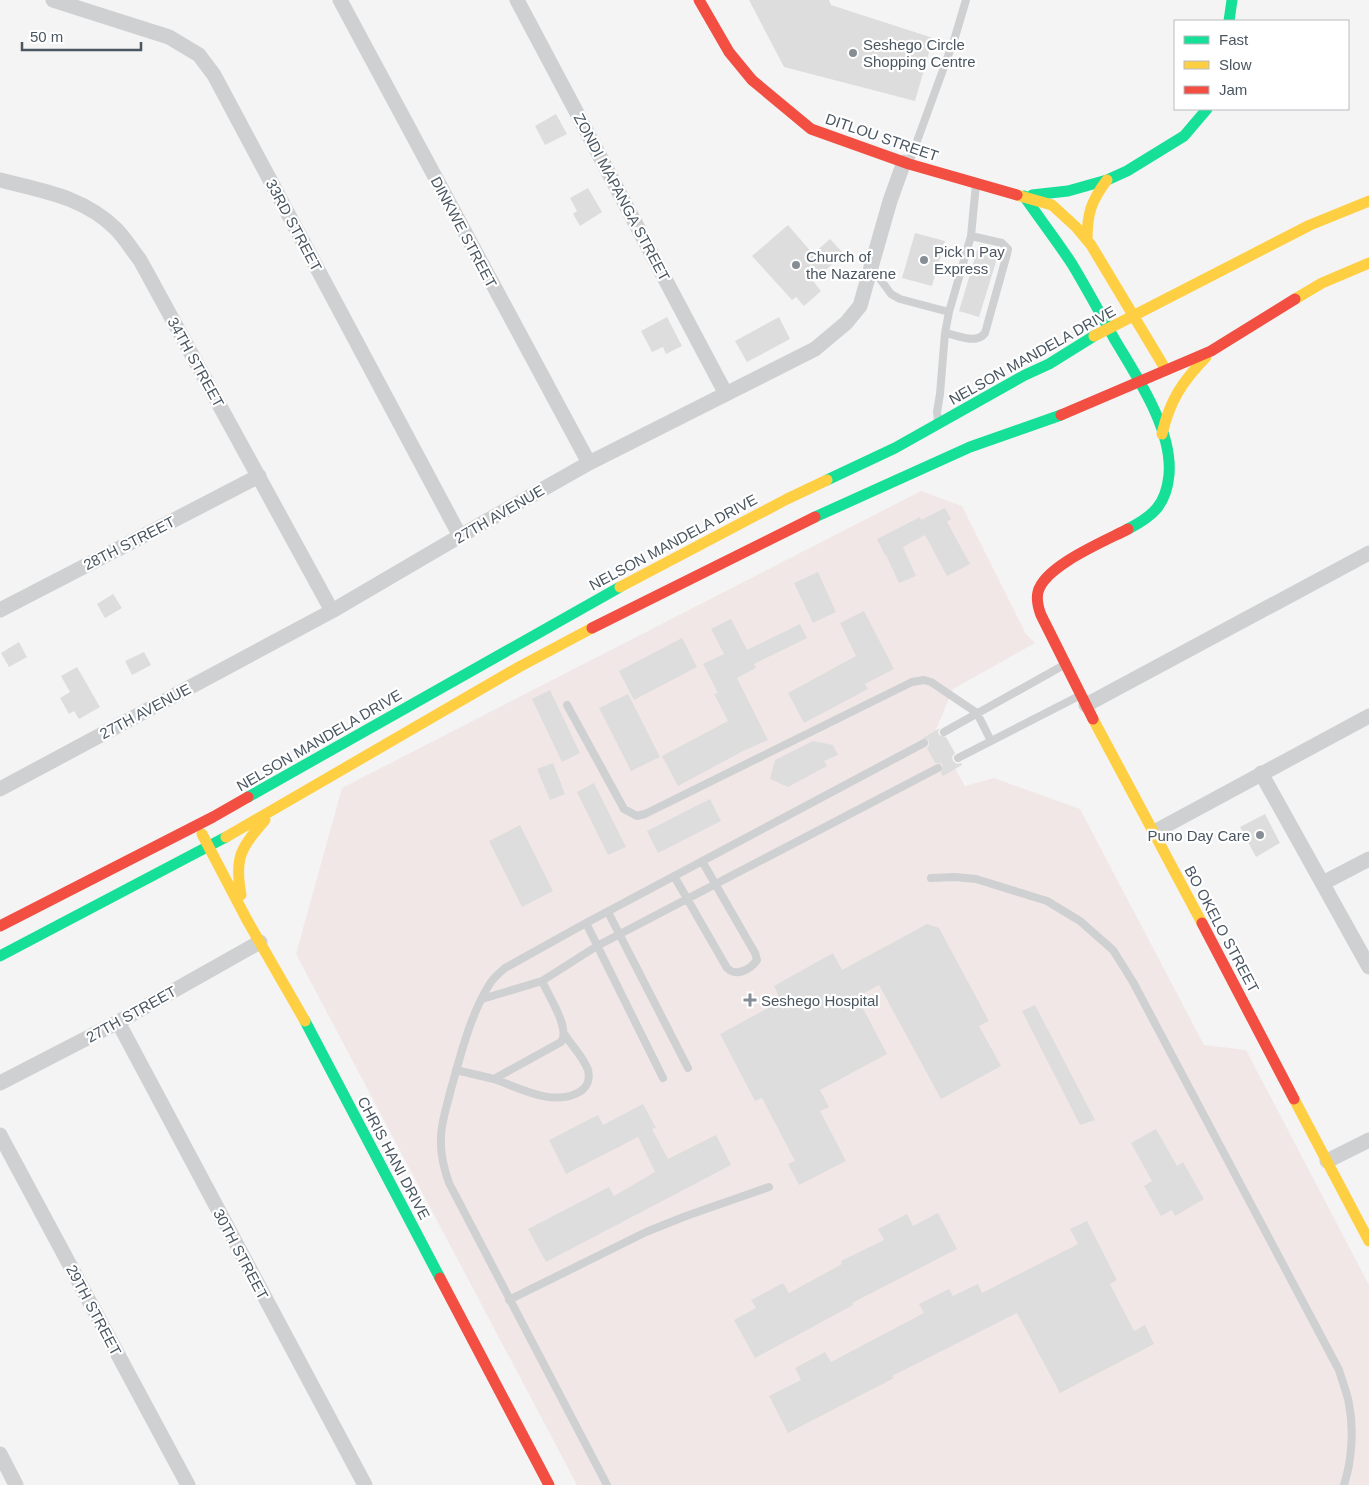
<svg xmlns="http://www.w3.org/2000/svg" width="1369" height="1485" font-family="Arial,sans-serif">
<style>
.medical{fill:#f1e7e6}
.building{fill:#ddddde}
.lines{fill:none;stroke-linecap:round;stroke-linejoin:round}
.lane{stroke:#ced0d2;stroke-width:8}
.street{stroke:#ced0d2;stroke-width:15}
.fast{stroke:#16e098;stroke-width:11}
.slow{stroke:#ffcf43;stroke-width:11}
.jam{stroke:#f24e42;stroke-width:11}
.poi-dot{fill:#868d94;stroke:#fff;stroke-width:2}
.labels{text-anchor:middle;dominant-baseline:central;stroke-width:4.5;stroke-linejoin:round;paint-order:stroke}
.poi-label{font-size:15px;fill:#4a5661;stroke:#fff;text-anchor:start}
.street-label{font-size:15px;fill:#4a5661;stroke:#fff}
</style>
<rect width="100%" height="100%" fill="#f4f4f4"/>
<path class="medical" d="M921 491 962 506 1026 634 1035 643 953 689 935 732 965 786 994 778 1080 809 1204 1045 1246 1050 1369 1285V1485H577L296 954 342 788Z"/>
<path class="building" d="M749 0H829L831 5 933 38 915 101 784 67Z
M556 114 567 134 545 145 535 126Z
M588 188 602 212 580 226 573 214 577 211 570 198Z
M788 225 813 254 830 239 844 254 813 281 821 291 804 306 796 297 792 300 752 256Z
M915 233 945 241 932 286 902 278Z
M979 244 1000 249 979 317 959 311Z
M667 317 682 346 666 354 663 347 652 352 641 331Z
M779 317 790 339 747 362 735 341Z
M945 508 951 519 947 522 970 564 947 576 925 535 903 547 916 576 899 583 886 555H885L877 539 920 517 921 520Z
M818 572 836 612 813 623 794 583Z
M113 594 122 608 105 618 97 604Z
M864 611 894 669 865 684 868 689 804 723 788 693 856 656 840 623Z
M731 619 747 650 800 624 807 638 754 664 756 668 737 678 768 740 743 751 678 786 662 756 728 721 714 694 718 693 703 664 724 654 711 629Z
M682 638 697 667 634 700 619 671Z
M19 642 27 657 9 667 1 653Z
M144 652 151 665 132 675 125 661Z
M77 667 100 707 79 719 74 711 69 714 60 698 70 692 61 676Z
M550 690 580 753 562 762 532 699Z
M628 694 660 757 631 771 599 708Z
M940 728 938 731 939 735 946 737 955 753 952 757 953 761 957 764 961 763 962 765 943 776 941 773 943 766 941 763H935L927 748 929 746V741L923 738Z
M813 741 833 745 838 755 824 761 827 766 788 787 770 779 775 760Z
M553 763 565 794 550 800 537 769Z
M594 783 626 847 608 855 577 792Z
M710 799 721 821 658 853 647 831Z
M1265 814 1280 843 1256 857 1240 827Z
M520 825 553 891 522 907 489 841Z
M927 924 939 928 989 1021 979 1026 1001 1066 941 1099 879 985 857 997 887 1054 820 1090 829 1107 820 1111 846 1161 799 1185 788 1164 795 1161 762 1098 755 1101 720 1034 781 1001 774 986 833 953 842 970Z
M1035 1005 1095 1120 1080 1125 1022 1011Z
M643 1104 656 1128 652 1129 668 1159 716 1135 731 1165 546 1262 528 1229 609 1187 614 1196 655 1172 638 1137 566 1174 549 1140 598 1115 603 1125Z
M1156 1129 1177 1166 1183 1162 1204 1199 1175 1216 1172 1210 1161 1216 1144 1186 1152 1181 1131 1143Z
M938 1213 957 1249 852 1303 853 1305 755 1358 734 1320 756 1308 751 1300 783 1283 789 1293 842 1264 841 1261 884 1240 878 1229 907 1214 913 1226Z
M1087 1221 1117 1280 1110 1284 1134 1331 1145 1325 1154 1344 1060 1393 1017 1313 892 1376 894 1378 788 1433 769 1396 801 1380 795 1368 825 1352 831 1362 924 1313 919 1304 949 1289 953 1296 978 1284 982 1293 1078 1244 1070 1229Z"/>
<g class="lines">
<path class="lane" d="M909 163 955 37 966 0
M872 268 891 294 900 299 949 312
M945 333C958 335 976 345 985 333L1007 254 1008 249 1002 243 971 236
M938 421 937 412 940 394 945 333 949 312 971 236 976 184
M567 705 624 809 637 816 645 814 912 682 924 680 931 682 977 713 991 741
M944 732 1064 665
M958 758 1079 696
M674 876 727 968C736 977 750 970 757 960L755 953 702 861
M931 878 955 877 976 879 1047 901 1080 921 1113 950 1133 982 1339 1370C1342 1381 1347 1392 1349 1404 1354 1429 1352 1460 1344 1485
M608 912 688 1068
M586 923 663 1078
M482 999 542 981 597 946 938 768
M456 1070 494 1079 561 1042C571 1029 548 995 542 981
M494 1079C520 1088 555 1108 581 1091 588 1086 590 1078 588 1070 584 1058 572 1046 565 1035
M509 1300 646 1232 686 1216 769 1187
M607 1485 449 1183C444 1169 440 1154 441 1138 441 1122 447 1106 451 1089 461 1054 470 1016 489 985 493 978 499 973 505 968L586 923 924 743"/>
<path class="street" d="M53 0 169 37 199 55 214 75 460 536
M340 0 589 463
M517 0 726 394
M0 180C43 191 84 197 116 229 125 238 132 250 140 260L332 611
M0 610 259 476
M1086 705 1369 553
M1261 773 1369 967
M0 789 332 611 460 536 589 463 815 349 846 323 860 306 890 201 904 162
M1154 832 1369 716
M1323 883 1369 859
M118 1022 365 1485
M0 1083 118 1022 260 942
M0 1135 188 1485
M1327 1161 1369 1140
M0 1454 16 1485"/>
<path class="fast" d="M1229 21 1232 0
M1032 195 1068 191 1107 180 1127 171 1184 136 1207 109
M1024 196C1040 219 1057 241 1072 264 1087 289 1101 315 1115 340 1137 377 1173 430 1169 475 1166 505 1153 516 1128 529
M827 480 895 448 1025 375 1049 364 1094 336
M815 517 970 447 1061 415
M248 797 620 587
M0 956 226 837
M305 1021 440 1278"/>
<path class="slow" d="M1017 195 1052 205 1076 227 1091 245 1166 370
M1087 240C1087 214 1091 201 1107 180
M1295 299 1322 283 1369 263
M1094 336 1310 225 1369 201
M1162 434C1170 400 1182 382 1206 357
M620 587 787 499 827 480
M1093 719 1202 923
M202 834 247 920 305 1021
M226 837 519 667 592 628
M241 895C234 857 241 848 265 820
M1294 1099 1369 1241"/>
<path class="jam" d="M699 0 729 52 752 80 811 129 909 164 1017 195
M1061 415 1211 351 1295 299
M592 628 815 517
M1093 719 1041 615C1038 607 1036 600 1038 592 1044 566 1105 541 1128 529
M1202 923 1294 1099
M0 926 213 817 248 797
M440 1278 549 1485"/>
</g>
<g class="poi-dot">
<circle cx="853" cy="53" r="5"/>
<circle cx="924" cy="260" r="5"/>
<circle cx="796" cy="265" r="5"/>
<circle cx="1260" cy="835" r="5"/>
<path d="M747.5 992.5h5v5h5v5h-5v5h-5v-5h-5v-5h5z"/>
</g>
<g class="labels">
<g class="poi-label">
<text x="863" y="44">Seshego Circle<tspan x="863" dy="17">Shopping Centre</tspan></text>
<text x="934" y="251">Pick n Pay<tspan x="934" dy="17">Express</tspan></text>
<text x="806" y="256">Church of<tspan x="806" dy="17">the Nazarene</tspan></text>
<text x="1250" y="835" text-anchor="end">Puno Day Care</text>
<text x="761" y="1000">Seshego Hospital</text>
</g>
<g class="street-label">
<text transform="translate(882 137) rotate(19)">DITLOU STREET</text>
<text transform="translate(622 197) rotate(62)">ZONDI MAPANGA STREET</text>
<text transform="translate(294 225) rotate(62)">33RD STREET</text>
<text transform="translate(464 232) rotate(62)">DINKWE STREET</text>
<text transform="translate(1032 355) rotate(-29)">NELSON MANDELA DRIVE</text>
<text transform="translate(196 362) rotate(61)">34TH STREET</text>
<text transform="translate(499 514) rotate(-30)">27TH AVENUE</text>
<text transform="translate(673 542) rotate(-28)">NELSON MANDELA DRIVE</text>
<text transform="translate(129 543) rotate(-27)">28TH STREET</text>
<text transform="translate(145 711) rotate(-28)">27TH AVENUE</text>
<text transform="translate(319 740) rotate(-30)">NELSON MANDELA DRIVE</text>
<text transform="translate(1222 929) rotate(62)">BO OKELO STREET</text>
<text transform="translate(131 1014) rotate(-29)">27TH STREET</text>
<text transform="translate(394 1158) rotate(62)">CHRIS HANI DRIVE</text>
<text transform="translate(241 1254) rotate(62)">30TH STREET</text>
<text transform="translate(94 1310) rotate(62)">29TH STREET</text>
</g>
</g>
<rect x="1174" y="20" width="175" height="90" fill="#ffffff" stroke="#b7bbc0"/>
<rect x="1184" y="36" width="25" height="8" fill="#16e098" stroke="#b7bbc0"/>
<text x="1219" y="45" font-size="15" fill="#4a5661">Fast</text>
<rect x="1184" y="61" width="25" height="8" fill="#ffcf43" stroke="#b7bbc0"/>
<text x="1219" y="70" font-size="15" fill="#4a5661">Slow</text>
<rect x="1184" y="86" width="25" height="8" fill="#f24e42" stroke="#b7bbc0"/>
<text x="1219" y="95" font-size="15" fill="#4a5661">Jam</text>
<path d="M22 42v8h119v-8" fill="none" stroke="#4a5661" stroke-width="2.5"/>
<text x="30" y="42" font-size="15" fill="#4a5661" stroke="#ffffff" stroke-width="4" paint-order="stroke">50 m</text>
</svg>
